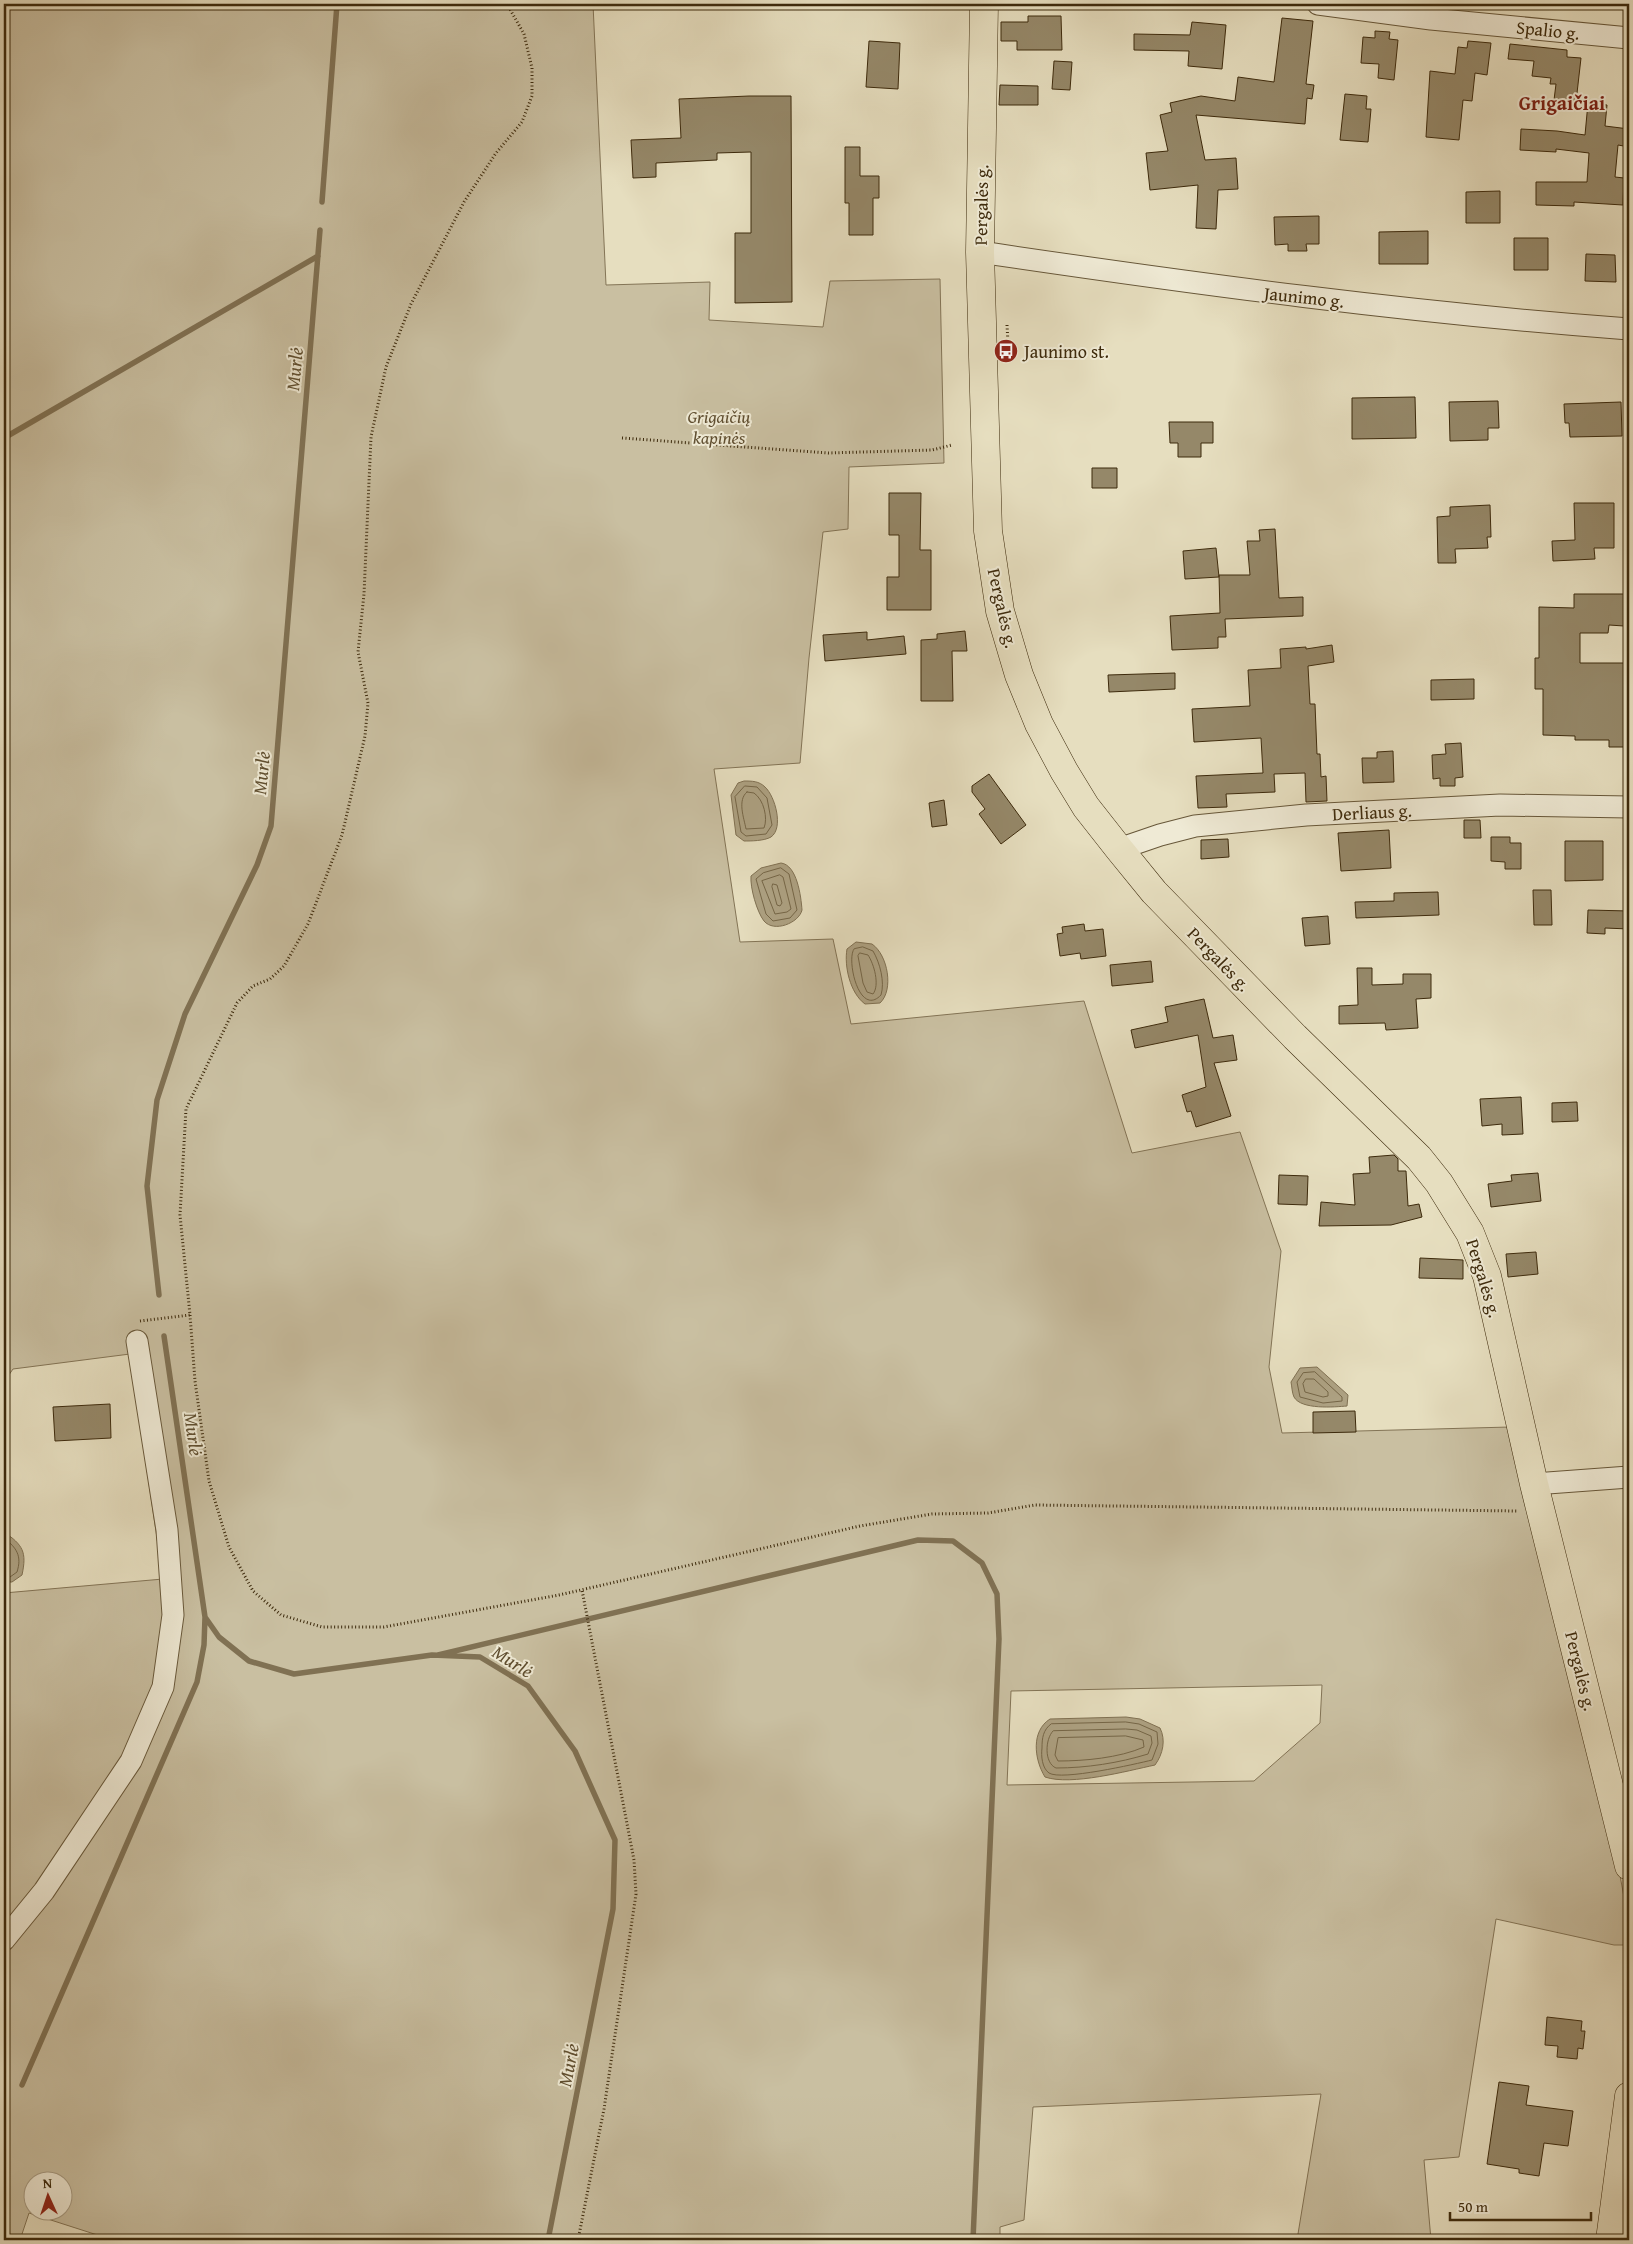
<svg xmlns="http://www.w3.org/2000/svg" width="1633" height="2244" font-family="'Gentium Book Plus',serif">
<style>
.green{fill:#c9bfa1;stroke:#837456;fill-rule:evenodd}
.water{fill:#ada182;stroke:#807153}
.lines{fill:none;stroke-linecap:round;stroke-linejoin:round}
.shore{stroke:#756647;stroke-width:1}
.stream{stroke:#807153;stroke-width:5.5}
.building{fill:#958869;stroke:#3d2a0c}
.minor-casing{stroke:#675739;stroke-width:23}
.major-casing{stroke:#3d2a0c;stroke-width:29}
.path{stroke:#3d2a0c;stroke-width:3;stroke-dasharray:1 2.5;stroke-linecap:butt}
.minor{stroke:#efead5;stroke-width:21}
.major{stroke:#e6debf;stroke-width:28}
.labels{text-anchor:middle;dominant-baseline:central;stroke-width:4;stroke-linejoin:round;paint-order:stroke}
.street-label{font-size:18px;fill:#3d2a0c;stroke:#efead5}
.poi-label{font-size:18px;fill:#3d2a0c;stroke:#efead5;text-anchor:start}
.park-label{font-size:18px;font-style:italic;fill:#604f31;stroke:#efead5}
.water-label{font-size:19px;font-style:italic;fill:#5f4e2f;stroke:#efead5}
.quarter-label{font-size:20px;font-weight:bold;fill:#7a1f14;stroke:#efead5}
</style>
<rect width="100%" height="100%" fill="#e6debf"/>
<filter id="stains"><feTurbulence type="fractalNoise" baseFrequency=".004" numOctaves="4"/><feColorMatrix values="0 0 0 0 .2 0 0 0 0 .09 0 0 0 0 .02 0 0 0 .5 -.17"/></filter>
<radialGradient id="worn" r=".72"><stop offset=".6" stop-color="#630" stop-opacity="0"/><stop offset="1" stop-color="#630" stop-opacity=".3"/></radialGradient>
<path class="green" d="M4 4H593L606 285 710 282 709 320 823 327 830 281 940 279 944 463 849 467 848 529 823 532 809 658 800 763 714 769 740 942 833 939 851 1024 1084 1001 1132 1153 1240 1132 1281 1251 1269 1367 1282 1433 1510 1427 1618 1865 1627 1913 1629 1945H1614L1496 1919 1459 2157 1424 2160 1431 2240H1297L1321 2094 1033 2107 1024 2220 1000 2227V2240H113L29 2213 20 2240H4V1593L163 1579 130 1354 13 1369 4 1382ZM1322 1685 1320 1723 1254 1781 1007 1785 1011 1691ZM32 2182H62V2212H32Z"/>
<path class="water" d="M744 781C752 781 759 781 765 787 775 796 784 828 771 837 764 841 751 841 744 841L736 835 731 795 738 783Z
M781 863C797 865 801 896 802 910 799 923 774 933 764 921 757 912 750 888 751 876L761 868Z
M856 942 872 944C888 955 894 990 880 1003L865 1004C850 993 844 966 847 949Z
M1317 1367 1348 1395 1347 1406C1335 1407 1301 1410 1294 1397 1292 1393 1292 1387 1291 1382L1300 1368Z
M4 1532C23 1545 27 1552 22 1575L12 1582H4Z
M1126 1717 1140 1719 1160 1728C1166 1740 1163 1754 1155 1765 1127 1771 1071 1786 1045 1777 1034 1759 1031 1731 1050 1719Z"/>
<g class="lines">
<path class="shore" d="M745 786 757 787 767 798 772 825 766 834 746 836 741 832 735 797Z
M747 792 754 793C764 800 768 818 764 828L746 829C744 818 737 800 747 792Z
M781 868 789 874 797 910 790 918 773 921 766 914 756 879 763 873Z
M780 875 783 877 791 909 787 912 775 914 762 881Z
M773 884 777 885 782 903 780 906 777 905 772 887Z
M863 947 873 951C880 963 885 982 881 995 859 1018 846 959 854 949Z
M860 953 868 955C874 964 880 985 873 994L867 992 863 983 858 956Z
M1315 1372 1342 1397V1401L1323 1403 1300 1397 1297 1382 1303 1373Z
M1306 1379H1314L1328 1392V1396L1323 1397 1305 1392 1303 1384Z
M4 1538C17 1548 22 1556 17 1572L10 1577 4 1578
M1126 1722 1139 1724 1157 1732 1158 1744 1152 1760C1136 1764 1061 1781 1049 1773 1042 1768 1041 1756 1042 1748 1042 1738 1043 1730 1051 1724Z
M1126 1729 1137 1730 1151 1736 1152 1743 1148 1754C1119 1763 1086 1768 1056 1768 1044 1763 1045 1739 1053 1731Z
M1126 1736 1143 1740 1144 1747C1119 1758 1084 1761 1058 1761L1055 1755 1058 1738Z"/>
<path class="stream" d="M322 202 337 4
M4 438 318 256
M159 1295 147 1186 157 1100 185 1014 257 865 271 826 320 230
M164 1336 205 1617 219 1637 249 1661 294 1674 432 1655 480 1657 528 1686 575 1751 615 1840 613 1909 548 2240
M438 1655 918 1540 953 1541 982 1563 997 1594 999 1639 973 2240
M22 2085 197 1682 204 1645 205 1617"/>
</g>
<path class="building" d="M1028 16H1061L1062 50H1017V41H1001V22H1028Z
M1282 18 1313 21 1306 84 1314 85 1312 99 1307 98 1305 124 1196 115 1205 160 1236 158 1238 189 1218 190 1216 229 1196 228 1198 185 1150 190 1146 153 1168 151 1160 115 1172 112 1170 103 1201 96 1235 101 1238 77 1274 82Z
M1192 22 1226 25 1222 69 1188 66 1189 51 1134 50V34L1190 35Z
M1375 31 1390 32 1389 39 1398 40 1394 80 1378 78 1379 64 1361 63 1363 37 1375 38Z
M869 41 900 43 898 89 866 87Z
M1468 41 1491 43 1487 75 1475 73 1472 101 1463 100 1459 140 1426 137 1430 71 1455 74 1458 47 1467 48Z
M1510 44 1567 50V57L1581 58 1576 102 1554 100 1556 84H1550L1551 78 1532 76 1534 61 1508 59Z
M1054 61 1072 62 1070 90 1052 89Z
M1000 85 1038 86V105H999Z
M1345 94 1367 96 1366 109H1371L1368 142 1340 140Z
M749 96H791L792 302 735 303V233H751V152L717 153V160L656 163V177L633 178 631 140 681 138 679 99Z
M1588 103 1607 105 1605 126 1629 129V147L1618 145 1615 177 1624 178 1623 205 1574 202V206L1536 205V182H1587L1589 153 1556 149V152L1520 150 1521 129 1557 131 1585 135Z
M845 147H860V176H879V198H873V235H849V203H845Z
M1500 191V223H1466V192Z
M1319 216V244H1306L1307 251H1288V244L1275 245 1274 217Z
M1428 231V264H1379V232Z
M1514 238H1548V270H1514Z
M1586 254 1615 255 1616 282 1585 281Z
M1415 397 1416 438 1352 439V398Z
M1498 401 1499 428H1488V440L1450 441 1449 402Z
M1621 402 1622 436 1570 437 1569 423H1565L1564 404Z
M1169 422H1213V443H1201V457H1178V443H1170Z
M1092 468H1117V488H1092Z
M889 493H921L920 550H931V610H887V577H899V535H889Z
M1574 503H1614V548H1594L1595 559 1553 561 1552 541 1575 540Z
M1490 505 1491 537H1487L1488 548 1455 549 1456 563H1438L1437 517 1450 516V507Z
M1275 529 1279 598 1303 597V616L1225 619 1226 637H1218V648L1172 650 1170 616 1220 613 1219 575H1250L1247 541H1260L1259 530Z
M1216 548 1219 577 1185 579 1183 551Z
M1574 594H1629V622H1624V626L1609 625 1608 633H1580V663H1629V747H1609V740H1575V736L1543 735V689H1535V658H1539V607L1574 608Z
M965 631 967 651H952L953 701H921V640L937 639V634Z
M867 632V640L904 636 906 654 825 661 823 635Z
M1332 645 1334 662 1308 666 1310 704H1315L1317 754H1320L1321 777 1326 776 1327 801 1306 802 1305 773 1274 774 1275 792 1226 794 1227 807 1198 808 1196 776 1263 773 1261 738 1194 742 1192 709 1250 706 1248 670 1281 668 1280 649 1306 647V649Z
M1175 673V689L1109 692 1108 675Z
M1474 679V699L1431 700V680Z
M1461 743 1463 777 1455 778V786H1440V778L1433 779 1432 755 1446 754 1445 744Z
M1393 751 1394 782 1363 783 1362 758H1377V752Z
M989 774 1026 825 1001 844 979 814 985 809 972 792V786Z
M944 800 947 825 932 827 929 803Z
M1464 820H1480L1481 838H1464Z
M1389 830 1391 868 1341 871 1338 833Z
M1491 837H1510V843H1521V869H1505V862L1491 861Z
M1228 839 1229 857 1201 859V840Z
M1565 841H1603V880L1565 881Z
M1533 890H1551L1552 925H1534Z
M1438 892 1439 915 1356 918 1355 902 1394 901V893Z
M1588 910 1629 911V929L1605 928V934L1587 933Z
M1328 916 1330 944 1305 946 1302 918Z
M1084 924 1085 931 1103 929 1106 956 1081 959 1080 953 1060 956 1057 934 1063 933 1062 927Z
M1151 961 1153 982 1112 986 1110 965Z
M1357 968H1372V985L1403 984V974H1431V998L1416 999 1418 1028 1386 1030 1385 1023 1339 1024V1006L1358 1005Z
M1204 999 1213 1038 1233 1035 1237 1060 1214 1063 1231 1116 1196 1127 1191 1111 1187 1112 1182 1095 1206 1087 1198 1035 1135 1048 1131 1030 1168 1022 1165 1007Z
M1521 1097 1523 1134 1502 1135V1124L1482 1126 1480 1099Z
M1577 1102 1578 1121 1552 1122V1103Z
M1394 1155 1398 1159V1171H1406L1408 1206 1419 1204 1422 1217 1391 1225 1319 1226 1321 1202 1355 1205 1353 1174 1370 1173 1369 1157Z
M1538 1173 1541 1201 1491 1207 1488 1184 1512 1181 1511 1175Z
M1279 1175 1308 1176 1307 1205 1278 1204Z
M1536 1252 1538 1274 1508 1277 1506 1254Z
M1420 1258 1463 1260V1279L1419 1278Z
M110 1404 111 1438 55 1441 53 1407Z
M1355 1411 1356 1432 1313 1433V1412Z
M1547 2017 1582 2021 1581 2031H1585L1583 2049 1578 2048 1577 2059 1557 2057 1558 2046 1545 2045Z
M1499 2082 1529 2086 1526 2105 1573 2111 1568 2146 1544 2143 1539 2176 1519 2173V2169L1487 2164Z"/>
<g class="lines">
<g class="minor-casing">
<path id="minor" d="M1318 4 1431 19 1629 38
M980 252C1196 284 1412 313 1629 329
M1119 849 1160 835 1195 826 1306 815 1500 805 1629 807
M1534 1484 1629 1477
M4 1940 44 1891 131 1761 163 1687 173 1615 167 1530 137 1341"/>
</g>
<g class="major-casing">
<path id="major" d="M984 4 980 252 988 531 1000 611 1019 675 1039 724 1064 771 1086 807 1119 849 1154 892 1295 1037 1419 1158 1439 1183 1470 1233 1487 1276 1534 1484 1629 1866
M1610 2240 1629 2096"/>
</g>
<path class="path" d="M1007 325 1008 343
M622 438 828 453 932 450 952 445
M190 1315 195 1381 209 1481 229 1547 253 1591 281 1615 322 1627H384L559 1595 860 1526 932 1514 988 1513 1035 1505 1518 1511
M140 1321 190 1315 180 1215 186 1109 237 1003 253 986 270 979 284 966 308 924 342 835 365 736 368 703 358 652 364 594 371 437 386 367 411 304 464 202 496 153 522 122 532 96V68L524 34 507 4
M578 2240 604 2109 636 1894 634 1860 582 1590"/>
<use href="#minor" class="minor"/>
<use href="#major" class="major"/>
</g>
<defs>
<g id="bus-disc" transform="scale(1.25)"><circle r="9.5" fill="#8f2418" stroke="#efead5"/><path d="M-5-6H5V4H4V6H2V4H-2V6H-4V4H-5ZM-3.5-4V0h7V-4ZM-3.5 1.2v1.5H-2V1.2ZM2 1.2v1.5H3.5V1.2Z" fill="#fff"/></g>
</defs>
<g fill-rule="evenodd">
<use href="#bus-disc" x="1006" y="351"/>
</g>
<g class="labels">
<g class="street-label">
<text transform="translate(1548 30) rotate(6)">Spalio g.</text>
<text transform="translate(981 205) rotate(-89)">Pergalės g.</text>
<text transform="translate(1304 297) rotate(6)">Jaunimo g.</text>
<text transform="translate(1003 608) rotate(77)">Pergalės g.</text>
<text transform="translate(1372 812) rotate(-3)">Derliaus g.</text>
<text transform="translate(1219 959) rotate(46)">Pergalės g.</text>
<text transform="translate(1484 1278) rotate(73)">Pergalės g.</text>
<text transform="translate(1581 1671) rotate(76)">Pergalės g.</text>
</g>
<g class="poi-label">
<text x="1024" y="351">Jaunimo st.</text>
</g>
<g class="park-label">
<text x="719" y="416">Grigaičių<tspan x="719" dy="21">kapinės</tspan></text>
</g>
<g class="water-label">
<text transform="translate(294 369) rotate(-85)">Murlė</text>
<text transform="translate(261 773) rotate(-85)">Murlė</text>
<text transform="translate(194 1434) rotate(82)">Murlė</text>
<text transform="translate(513 1661) rotate(32)">Murlė</text>
<text transform="translate(568 2065) rotate(-79)">Murlė</text>
</g>
<g class="quarter-label">
<text x="1562" y="102">Grigaičiai</text>
</g>
</g>
<rect width="1633" height="2244" fill="none" stroke="#e6debf" stroke-width="20"/>
<rect x="5" y="5" width="1623" height="2234" fill="none" stroke="#3d2a0c" stroke-width="2.5"/>
<rect x="10" y="10" width="1613" height="2224" fill="none" stroke="#3d2a0c"/>
<g transform="translate(48 2196) rotate(357)"><circle r="24" fill="#efead5" stroke="#a89d85"/>
<path d="M0-4L9 19L0 12L-9 19Z" fill="#8f2418"/>
<text y="-8" font-size="14" font-weight="bold" text-anchor="middle" fill="#3d2a0c">N</text>
</g>
<path d="M1450 2212v8h141v-8" fill="none" stroke="#3d2a0c" stroke-width="2.5"/>
<text x="1458" y="2212" font-size="15" fill="#3d2a0c" stroke="#efead5" stroke-width="4" paint-order="stroke">50 m</text>
<rect width="100%" height="100%" filter="url(#stains)"/>
<rect width="100%" height="100%" fill="url(#worn)"/>
</svg>
